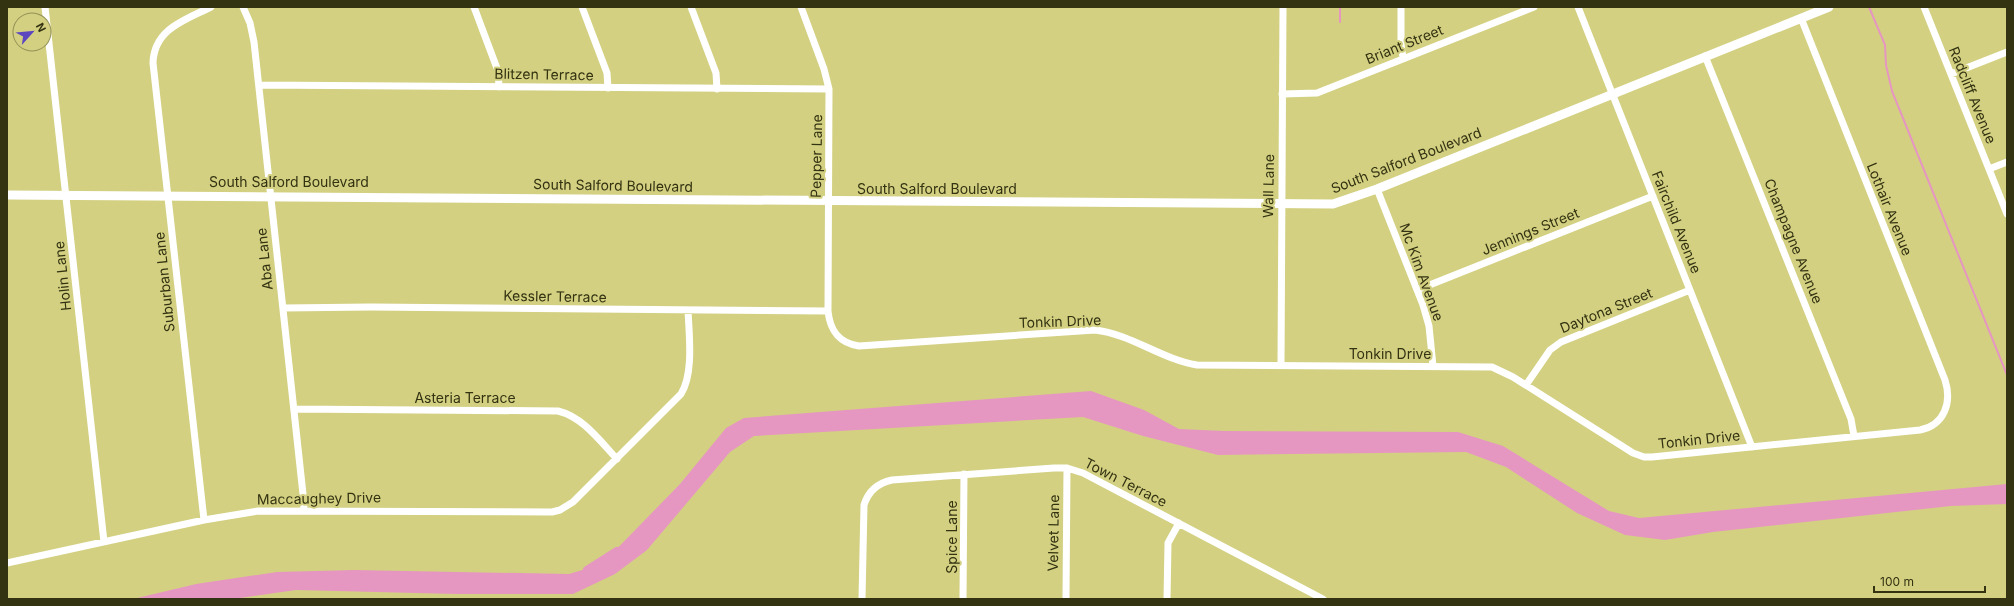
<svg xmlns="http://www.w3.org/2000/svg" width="2014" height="606" font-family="Inter,sans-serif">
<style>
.water{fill:#e697c1}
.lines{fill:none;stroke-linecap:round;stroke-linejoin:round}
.stream{stroke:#e697c1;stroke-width:2}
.canal{stroke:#e697c1;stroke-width:8}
.street{stroke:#fff;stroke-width:7}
.secondary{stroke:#fff;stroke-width:9}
.labels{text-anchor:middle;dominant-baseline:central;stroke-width:4;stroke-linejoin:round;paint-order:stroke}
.street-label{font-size:14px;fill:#333211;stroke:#d3d082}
</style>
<rect width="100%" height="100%" fill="#d3d082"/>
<path class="water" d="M1091 391 1144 410 1179 429 1225 431 1458 432 1503 446 1609 511 1639 518 2007 484V504L1951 506 1713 532 1665 540 1625 535 1577 513 1506 467 1466 452 1218 455 1143 436 1083 417 754 436 730 452 647 550 615 574 573 594H456L296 590 233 599H133L196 584 277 572 354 570 569 574 602 564 680 484 726 428 744 418Z"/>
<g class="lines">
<path class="stream" d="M1869 7 1885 45 1886 65 1892 91 2007 375
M1340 22V7"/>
<path class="canal" d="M587 570 617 551"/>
<path class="street" d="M45 7 104 542
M243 7 250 23 254 42 303 494 304 510
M474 7 498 71 499 87
M582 7 607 73 608 88
M691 7 716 73 717 89
M801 7 824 69 829 89 828 311C830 330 838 343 859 346L1095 330C1131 334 1161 359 1197 365L1492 367 1513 377 1633 453 1644 457H1652L1920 430C1945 425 1952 402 1945 380L1801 18
M1401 7V44L1403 58
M1578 7 1752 447
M1924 7 2007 214
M1705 56 1851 419 1854 436
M1951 74 2007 52
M259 85 829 89
M1282 94 1317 93 1534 7
M1989 169 2007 162
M1377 189 1423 305 1429 326 1433 366
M1417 290 1653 196
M283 308 371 307 828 311
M1281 365 1283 7
M1526 385 1550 350 1561 342 1690 290
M294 409 558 411C583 417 600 441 617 459
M204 520 153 63C154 29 185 20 211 7
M7 563 204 520 258 511 552 512 560 510 573 502 681 394C694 373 689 335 688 310
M862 599 864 505C868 492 878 483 892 480L1054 468H1067L1083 473 1323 599
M963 599 964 474
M1066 599 1067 468
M1167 599 1168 543 1179 523"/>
<path class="secondary" d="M7 195 1333 204 1377 189 1829 7"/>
</g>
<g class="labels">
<g class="street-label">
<text transform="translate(1404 44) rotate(-22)">Briant Street</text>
<text transform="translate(544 74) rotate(1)">Blitzen Terrace</text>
<text transform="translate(1973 95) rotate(68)">Radcliff Avenue</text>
<text transform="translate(816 156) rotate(-89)">Pepper Lane</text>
<text transform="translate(1406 160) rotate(-21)">South Salford Boulevard</text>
<text x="289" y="181">South Salford Boulevard</text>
<text transform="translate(613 185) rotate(1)">South Salford Boulevard</text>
<text transform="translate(1268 186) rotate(-89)">Wall Lane</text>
<text x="937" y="188">South Salford Boulevard</text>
<text transform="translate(1890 209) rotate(68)">Lothair Avenue</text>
<text transform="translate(1677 222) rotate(68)">Fairchild Avenue</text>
<text transform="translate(1530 231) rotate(-22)">Jennings Street</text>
<text transform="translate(1794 241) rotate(68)">Champagne Avenue</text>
<text transform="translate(264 259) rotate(-96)">Aba Lane</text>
<text transform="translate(1422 272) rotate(70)">Mc Kim Avenue</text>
<text transform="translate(62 276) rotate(-96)">Holin Lane</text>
<text transform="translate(164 282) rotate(-96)">Suburban Lane</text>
<text transform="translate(555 296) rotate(1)">Kessler Terrace</text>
<text transform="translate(1606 310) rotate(-22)">Daytona Street</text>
<text transform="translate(1060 321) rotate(-2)">Tonkin Drive</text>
<text x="1390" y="353">Tonkin Drive</text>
<text x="465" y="397">Asteria Terrace</text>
<text transform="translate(1699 439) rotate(-6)">Tonkin Drive</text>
<text transform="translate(1126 482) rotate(27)">Town Terrace</text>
<text transform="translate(319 498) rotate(-1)">Maccaughey Drive</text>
<text transform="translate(1053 533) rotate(-89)">Velvet Lane</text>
<text transform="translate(951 537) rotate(-90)">Spice Lane</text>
</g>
</g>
<rect width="2014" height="606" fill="none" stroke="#333211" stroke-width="16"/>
<g transform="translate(32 32) rotate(63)"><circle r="19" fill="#d3d082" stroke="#939155"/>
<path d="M0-3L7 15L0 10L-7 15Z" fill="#5d47bf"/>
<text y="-6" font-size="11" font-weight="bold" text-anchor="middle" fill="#333211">N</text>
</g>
<path d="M1874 586v6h111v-6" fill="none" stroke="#333211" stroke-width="2"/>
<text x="1880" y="586" font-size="12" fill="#333211" stroke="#d3d082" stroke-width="3" paint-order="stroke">100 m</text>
</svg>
